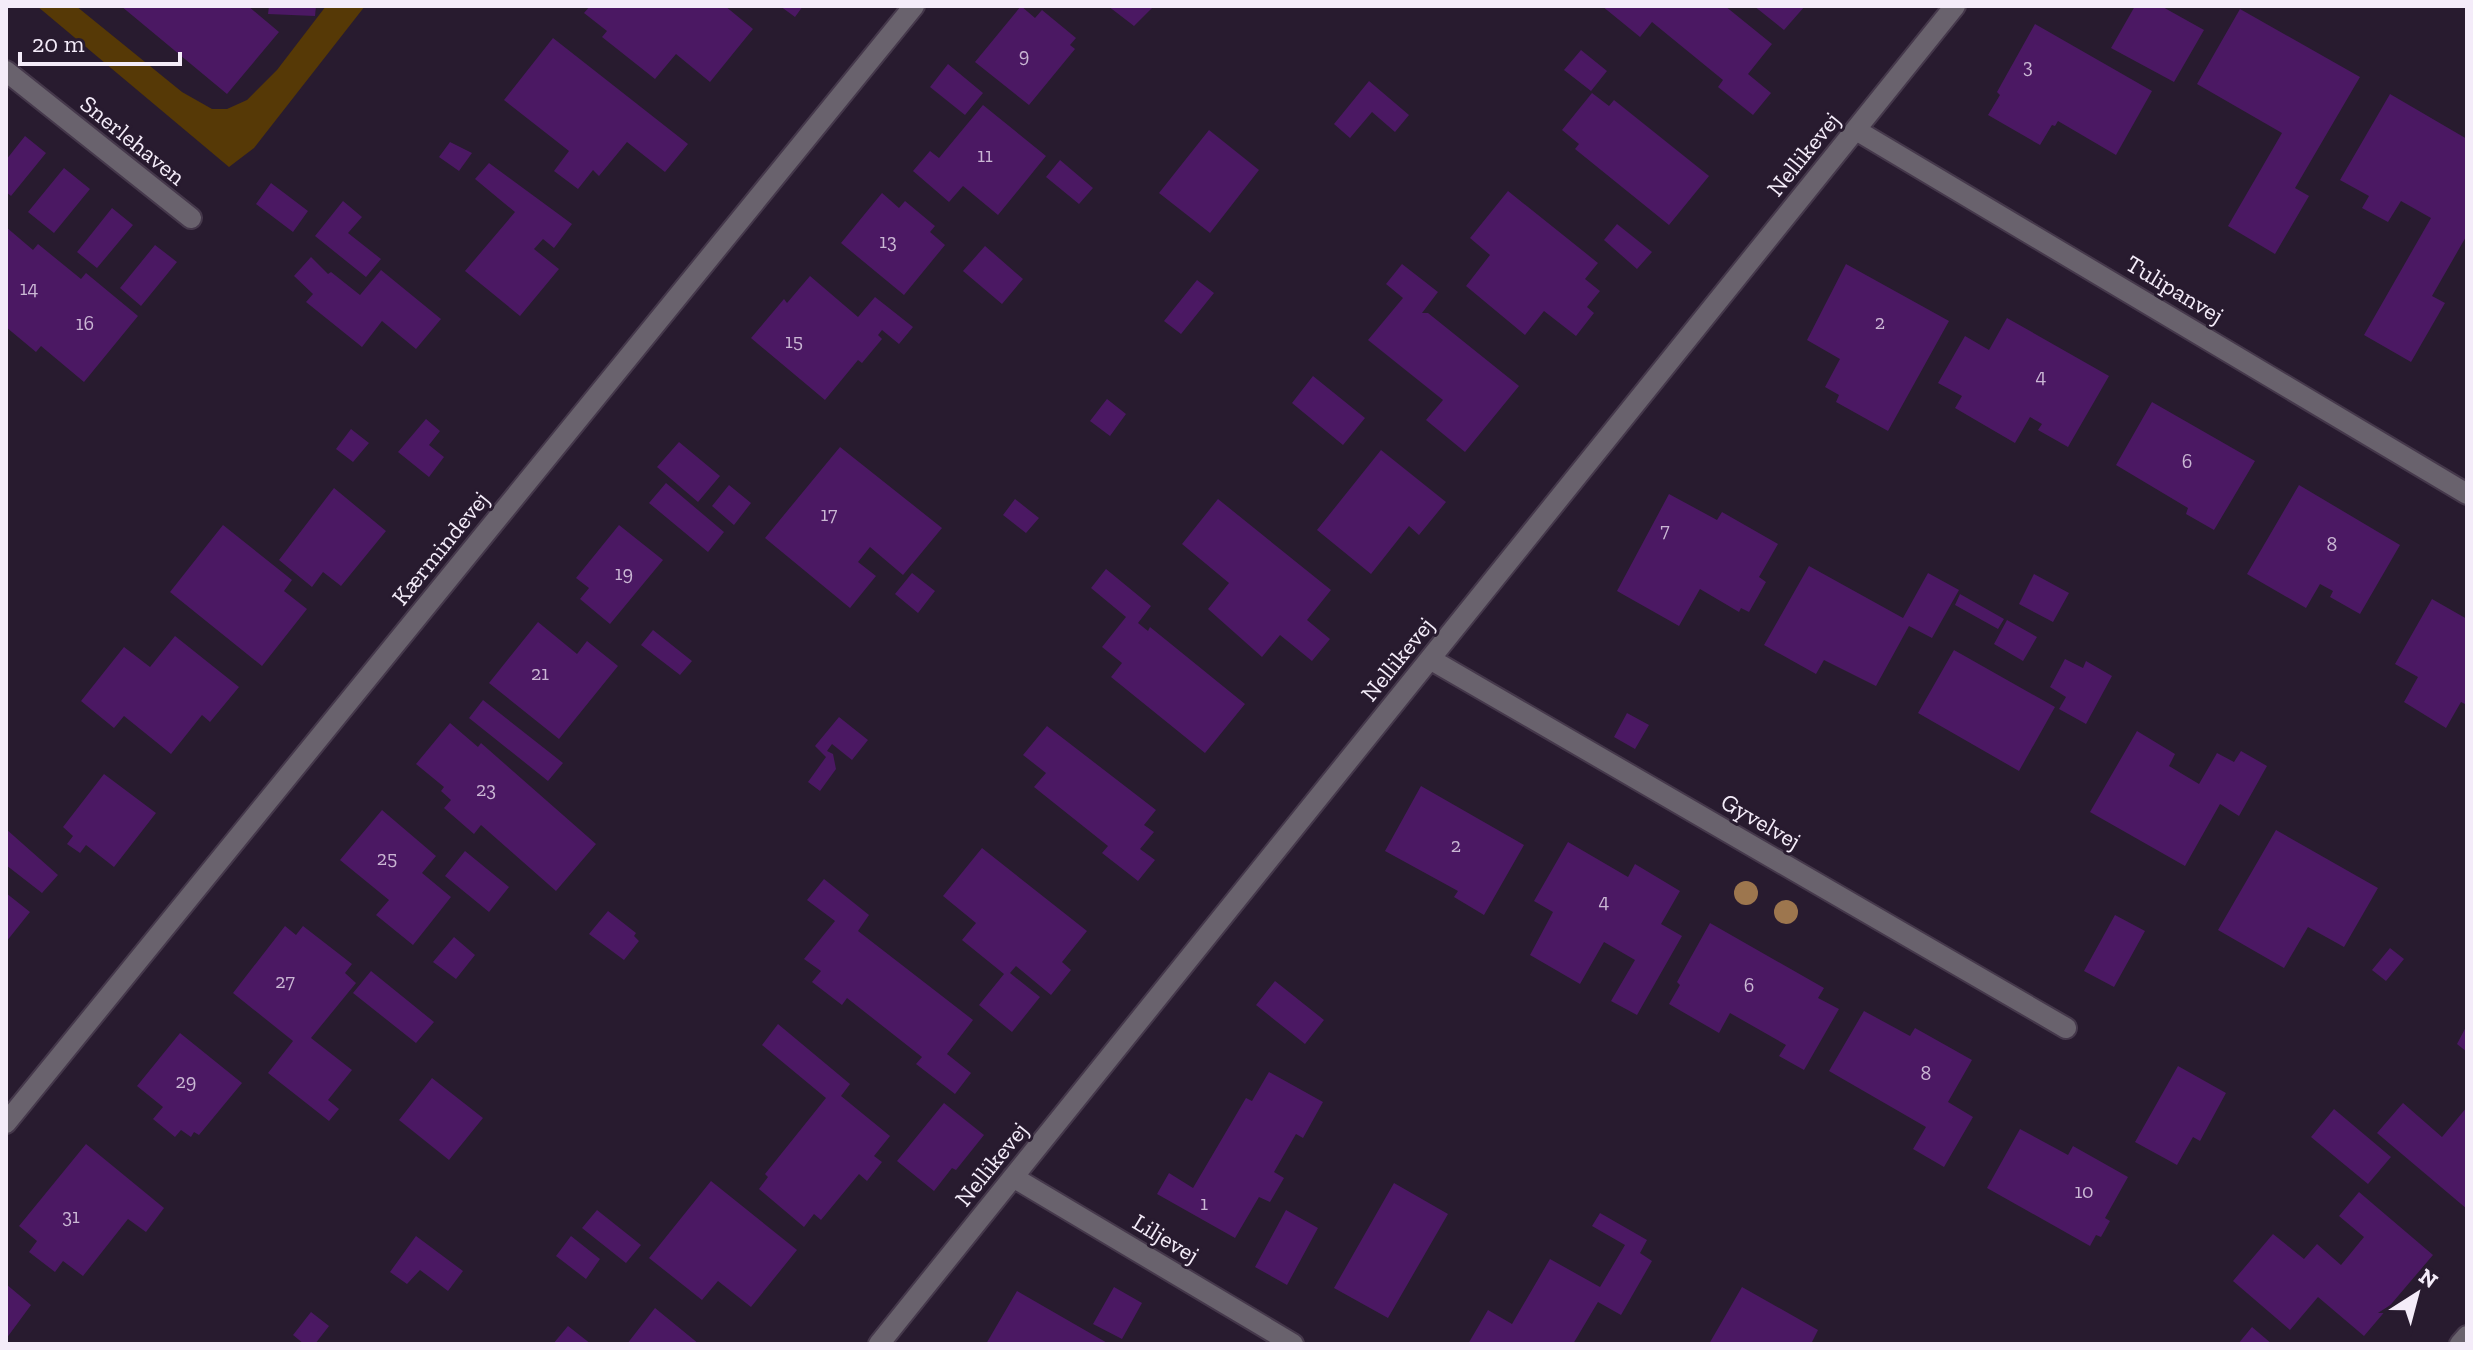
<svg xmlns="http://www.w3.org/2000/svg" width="2473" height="1350" font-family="'Zilla Slab',serif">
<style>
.green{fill:#563906}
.building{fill:#4b1863}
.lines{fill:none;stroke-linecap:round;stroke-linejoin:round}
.minor-casing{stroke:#45384b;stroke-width:24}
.minor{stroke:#69626d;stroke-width:20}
.tree{fill:#9d764e}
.labels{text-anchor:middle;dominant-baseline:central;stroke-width:6;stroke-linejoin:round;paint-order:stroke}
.number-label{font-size:20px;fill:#cab7d4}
.street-label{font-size:24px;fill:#f4ecf9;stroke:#281b2f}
</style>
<rect width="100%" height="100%" fill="#281b2f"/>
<path class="green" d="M37 6H76L182 92 212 109H227L247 100 277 70 326 6H365L254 148 229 167Z"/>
<path class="building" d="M121 6H248L279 32 227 94Z
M269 6H316L315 16 268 14Z
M590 6H725L753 29 710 82 676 54 655 79 602 37 607 31 584 13Z
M780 6H803L795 17Z
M1021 6 1035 18 1042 10 1076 38 1070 45 1075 49 1029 105 975 62Z
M1108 6H1154L1134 26Z
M1602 6H1725L1772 44 1748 74 1771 93 1753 115 1718 87 1723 80 1652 22 1640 37Z
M1754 6H1805L1784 30Z
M2135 6H2161L2204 30 2174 82 2111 48Z
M2240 9 2360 77 2295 188 2309 196 2275 254 2228 226 2282 133 2197 84Z
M2035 24 2152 91 2116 155 2058 121 2055 126 2052 125 2040 145 1988 115 2000 95 1997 92Z
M553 38 688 144 665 172 627 142 599 176 593 170 578 189 554 171 569 151 504 100Z
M1581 50 1607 71 1591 91 1564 70Z
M948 64 983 93 965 115 930 87Z
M1369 81 1409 115 1395 132 1372 112 1350 138 1334 124Z
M1592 93 1609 106 1614 100 1709 176 1669 225 1575 149 1579 144 1562 130Z
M2390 94 2467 139V235L2432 296 2445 303 2411 362 2364 335 2431 218 2401 201 2388 222 2362 208 2369 196 2340 180Z
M983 105 1046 156 998 215 963 186 949 202 913 171 930 151 939 158Z
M1209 130 1259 170 1210 233 1159 193Z
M25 136 46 153 11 196 6 192V160Z
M450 142 472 153 459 171 439 157Z
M1060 160 1093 188 1079 204 1046 177Z
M489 163 572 224 554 248 543 239 534 249 559 269 520 316 465 271 515 212 475 179Z
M64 168 90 189 54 233 28 212Z
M271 183 308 211 293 232 256 204Z
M1508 191 1598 263 1585 279 1600 291 1587 307 1594 313 1576 336 1544 311 1525 335 1466 286 1490 255 1470 238Z
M882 193 899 208 905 201 935 226 930 232 945 245 904 295 841 243Z
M343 201 362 217 348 233 381 259 366 277 315 236Z
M112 208 133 225 97 268 77 252Z
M1617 224 1652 252 1637 269 1604 240Z
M6 227 33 250 38 244 81 279 86 273 138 316 84 382 41 346 36 352 6 327Z
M155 245 177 262 141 306 120 288Z
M985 246 1023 279 1002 304 963 271Z
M311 257 328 274 331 272 360 295 381 270 441 319 416 349 382 321 362 347 306 302 313 294 294 276Z
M1402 264 1438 292 1422 313H1428L1519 386 1465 452 1426 420 1443 400 1368 340 1403 298 1386 284Z
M1846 264 1949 321 1888 431 1836 402 1839 395 1825 387 1840 359 1807 340Z
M810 276 858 317 875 297 913 327 899 344 882 330 878 335 882 339 862 363 858 360 825 400 751 338 784 299 787 303Z
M1197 280 1214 293 1181 334 1164 321Z
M2007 318 2109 376 2068 447 2038 430 2042 424 2030 417 2015 443 1955 408 1962 396 1938 383 1965 336 1989 350Z
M1313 376 1365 418 1343 445 1292 403Z
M1107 399 1126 414 1110 436 1090 421Z
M2152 402 2255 461 2214 530 2186 514 2188 508 2116 465Z
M426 419 440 431 429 445 444 457 429 477 398 452Z
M351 429 369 443 353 462 336 449Z
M679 442 720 476 698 502 657 467Z
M840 447 942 528 903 575 870 547 858 562 876 576 850 608 765 538Z
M1381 450 1446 502 1419 535 1409 526 1371 574 1317 530Z
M666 483 724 532 708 552 649 503Z
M729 485 751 503 734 525 712 506Z
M2299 485 2400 545 2360 614 2330 597 2333 591 2320 584 2306 608 2247 574Z
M334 488 386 531 341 586 323 572 312 587 279 560Z
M1669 494 1717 520 1722 512 1778 544 1759 577 1766 582 1749 612 1741 608 1739 612 1700 589 1679 626 1617 591Z
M1015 499 1039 518 1026 533 1003 515Z
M1218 499 1331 590 1307 620 1330 639 1312 661 1280 635 1262 657 1208 609 1229 583 1182 544Z
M223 525 292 580 284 591 307 609 262 666 170 592Z
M619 525 663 560 610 624 580 599 589 588 576 578Z
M1809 566 1903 618 1928 573 1959 590 1932 638 1909 626 1876 686 1824 660 1816 674 1764 645Z
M1106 569 1151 606 1138 623 1148 631 1150 627 1245 704 1205 753 1111 677 1122 663 1102 647 1126 617 1091 588Z
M912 573 935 591 918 613 895 594Z
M2034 574 2069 593 2053 622 2019 604Z
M1960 594 2004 619 1998 629 1955 605Z
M2432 599 2467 619V705L2461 702 2446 728 2404 702 2418 677 2395 664Z
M2007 620 2037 637 2023 661 1994 644Z
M538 622 577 654 587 641 618 666 559 739 489 683Z
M653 630 692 661 680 675 641 645Z
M175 636 239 687 210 722 202 715 171 754 124 716 114 728 81 701 124 647 150 667Z
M1954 650 2055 707 2019 771 1918 713Z
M2065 659 2083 668 2086 661 2112 676 2086 724 2059 709 2066 697 2050 687Z
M483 700 563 763 548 781 469 718Z
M1627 713 1649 725 1635 749 1614 737Z
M839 717 868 740 852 760 832 744 827 751 833 754 836 769 820 791 808 782 826 757 815 746Z
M450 723 478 747 481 743 596 844 556 891 481 825 474 834 444 808 451 800 441 791 444 787 416 764Z
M1047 726 1156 810 1144 825 1154 832 1140 849 1155 860 1138 881 1102 853 1108 846 1034 787 1046 773 1023 755Z
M2137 731 2175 754 2169 766 2199 784 2217 753 2234 762 2241 751 2267 766 2239 816 2220 804 2185 866 2090 812Z
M104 774 156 813 114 867 86 845 80 853 67 844 73 836 63 827Z
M1421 786 1524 845 1484 915 1454 897 1458 891 1385 851Z
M382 810 436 856 422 873 451 897 413 945 376 915 389 900 340 860Z
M6 829 58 875 42 893 6 865Z
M2276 830 2378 888 2344 947 2308 927 2284 968 2218 930Z
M1568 842 1628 877 1635 864 1680 891 1661 924 1682 936 1637 1015 1611 1001 1635 960 1604 942 1580 984 1530 955 1553 912 1534 901Z
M982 848 1087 931 1062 962 1071 970 1051 995 1016 966 1010 973 1040 997 1012 1032 979 1005 1004 974 962 940 976 923 943 896Z
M465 851 509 887 489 912 445 876Z
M824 879 869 915 858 931 973 1020 947 1054 971 1073 955 1094 916 1064 922 1057 847 998 842 1005 812 982 821 971 804 959 835 921 807 900Z
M6 893 30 912 6 942Z
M608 911 636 933 634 936 639 941 624 960 589 934Z
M2115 915 2145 931 2114 987 2084 971Z
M1710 923 1824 988 1818 998 1839 1009 1804 1070 1779 1056 1786 1045 1730 1013 1719 1033 1669 1004 1680 985 1677 982Z
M285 926 296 935 303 926 352 964 345 973 356 983 311 1038 352 1070 328 1100 339 1109 329 1121 268 1073 293 1041 233 993Z
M454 937 475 955 456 979 433 962Z
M2390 948 2404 959 2386 981 2372 970Z
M371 971 434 1022 416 1043 353 993Z
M1275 981 1324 1020 1305 1044 1256 1005Z
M1864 1011 1910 1036 1915 1028 1972 1060 1948 1102 1973 1117 1944 1167 1913 1149 1926 1127 1829 1071Z
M778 1024 850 1084 841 1096 890 1136 874 1156 882 1162 867 1181 859 1174 821 1220 814 1214 804 1227 759 1189 768 1177 765 1174 826 1098 762 1045Z
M2467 1025V1052L2457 1044Z
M180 1033 242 1083 199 1135 194 1132 191 1137 181 1130 175 1137 153 1119 163 1107 137 1086Z
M2178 1066 2226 1093 2200 1141 2193 1137 2177 1165 2135 1142Z
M1269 1072 1323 1102 1303 1138 1296 1134 1274 1172 1284 1178 1270 1202 1259 1197 1235 1238 1157 1194 1169 1173 1193 1188 1246 1098 1252 1101Z
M432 1078 483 1118 449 1160 399 1120Z
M944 1103 984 1135 956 1170 952 1168 934 1191 897 1161Z
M2403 1103 2442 1137 2467 1107V1209L2377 1133Z
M2334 1109 2391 1157 2368 1184 2311 1137Z
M2020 1129 2068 1155 2073 1146 2128 1177 2105 1218 2110 1221 2101 1237 2096 1235 2090 1246 1987 1188Z
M86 1144 164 1208 146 1232 128 1219 83 1276 63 1261 55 1272 29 1252 37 1241 19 1226Z
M711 1181 797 1250 751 1307 718 1281 702 1300 649 1258Z
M1394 1183 1448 1214 1388 1318 1334 1288Z
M2359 1192 2433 1255 2364 1336 2318 1297 2290 1330 2233 1281 2273 1234 2304 1259 2317 1244 2341 1265 2364 1237 2339 1216Z
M597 1210 641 1245 626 1263 582 1228Z
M1286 1210 1318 1228 1287 1285 1255 1267Z
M1600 1213 1647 1240 1640 1253 1652 1261 1621 1315 1598 1302 1573 1344H1468L1488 1310 1512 1324 1550 1259 1600 1287 1625 1245 1592 1226Z
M416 1236 463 1271 448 1291 420 1270 407 1284 390 1272Z
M571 1236 600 1259 586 1279 556 1256Z
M6 1284 31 1305 6 1339Z
M1114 1287 1142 1303 1122 1339 1093 1324Z
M1742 1287 1818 1330 1811 1344H1709Z
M1017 1291 1109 1344H986Z
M655 1308 699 1344H627Z
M311 1312 329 1326 315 1344H304L293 1335Z
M568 1326 591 1344H553Z
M2252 1327 2272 1344H2238Z"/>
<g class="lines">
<g class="minor-casing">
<path id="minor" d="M6 71 191 218
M1856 130 2467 494
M1430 659 2066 1028
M6 1123 914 6
M1013 1177 1293 1344
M879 1344 1955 6
M2460 1344 2467 1336"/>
</g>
<use href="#minor" class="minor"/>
</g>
<g class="tree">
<circle cx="1746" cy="893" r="12"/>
<circle cx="1786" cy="912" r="12"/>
</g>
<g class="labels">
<g class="number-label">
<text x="1024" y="55">9</text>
<text x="2028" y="66">3</text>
<text x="985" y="155">11</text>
<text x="888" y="241">13</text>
<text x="29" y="288">14</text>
<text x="1880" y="322">2</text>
<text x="85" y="323">16</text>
<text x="794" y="341">15</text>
<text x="2041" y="376">4</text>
<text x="2187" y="461">6</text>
<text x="829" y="514">17</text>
<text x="1665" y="530">7</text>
<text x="2332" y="544">8</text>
<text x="624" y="573">19</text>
<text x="540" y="673">21</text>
<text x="486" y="789">23</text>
<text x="1456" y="845">2</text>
<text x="387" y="858">25</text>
<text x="1604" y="901">4</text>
<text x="285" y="981">27</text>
<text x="1749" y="985">6</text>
<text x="1926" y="1073">8</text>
<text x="186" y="1081">29</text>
<text x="2084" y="1191">10</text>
<text x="1204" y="1203">1</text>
<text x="71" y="1216">31</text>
</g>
<g class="street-label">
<text transform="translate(133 140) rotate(39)">Snerlehaven</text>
<text transform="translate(1803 154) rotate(-51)">Nellikevej</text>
<text transform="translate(2175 289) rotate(31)">Tulipanvej</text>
<text transform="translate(440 548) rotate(-51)">Kærmindevej</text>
<text transform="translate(1397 659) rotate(-51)">Nellikevej</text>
<text transform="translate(1761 821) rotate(30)">Gyvelvej</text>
<text transform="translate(991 1164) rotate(-51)">Nellikevej</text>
<text transform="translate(1166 1238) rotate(31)">Liljevej</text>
</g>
</g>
<rect width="2473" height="1350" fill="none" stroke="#f4ecf9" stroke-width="16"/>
<g transform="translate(2417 1294) rotate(36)" stroke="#281b2f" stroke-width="6" paint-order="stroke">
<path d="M0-6L14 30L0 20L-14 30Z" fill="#f4ecf9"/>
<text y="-12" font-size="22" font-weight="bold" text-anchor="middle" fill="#f4ecf9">N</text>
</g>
<path d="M20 52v12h160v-12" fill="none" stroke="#f4ecf9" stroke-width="4"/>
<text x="32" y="52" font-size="24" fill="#f4ecf9" stroke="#281b2f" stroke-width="6" paint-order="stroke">20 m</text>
</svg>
